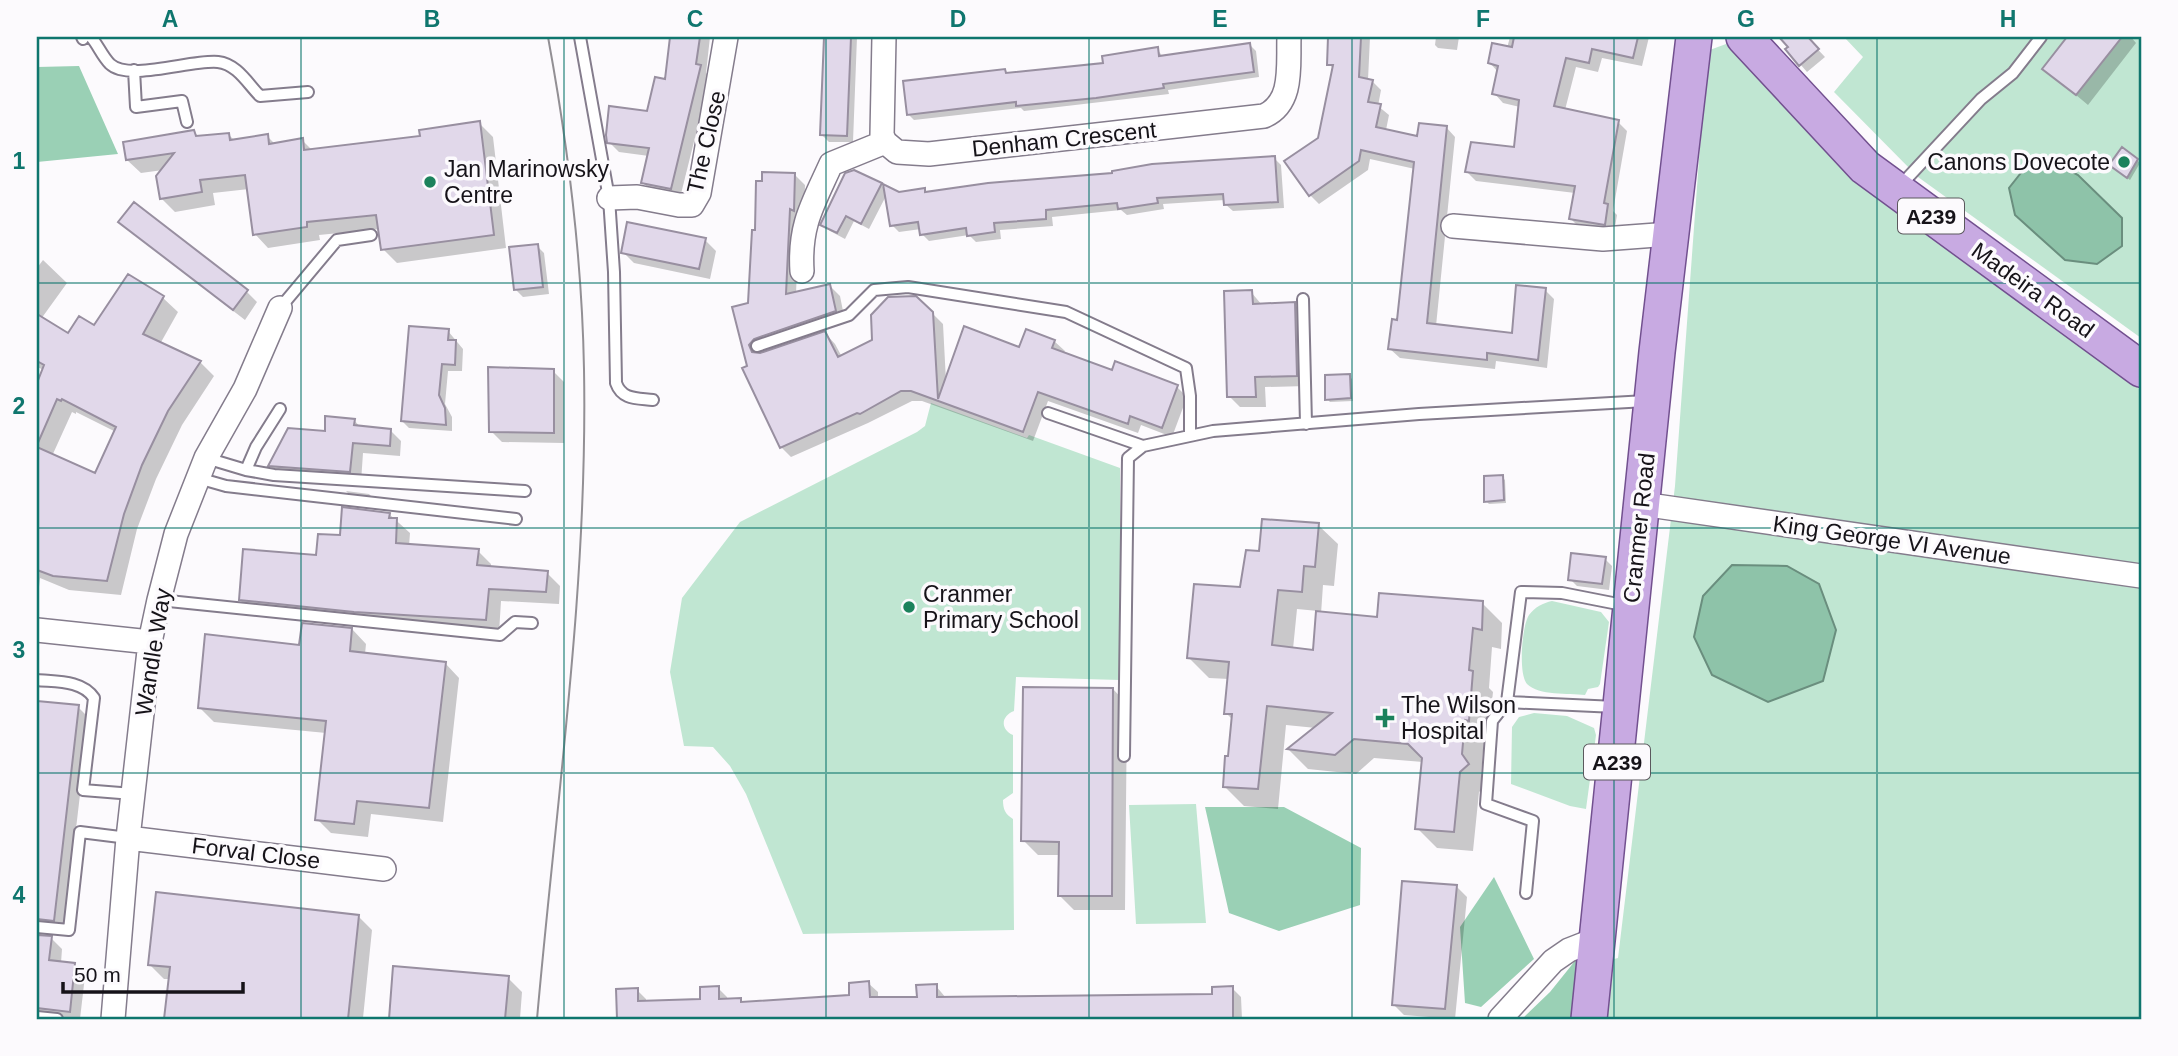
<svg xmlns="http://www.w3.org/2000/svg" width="2178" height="1056" font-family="Arial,sans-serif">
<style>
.green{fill:#c0e6d2}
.forest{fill:#9ad0b5}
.water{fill:#8ec3a9;stroke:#6a8e7e;stroke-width:2}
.shadow{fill:#0003;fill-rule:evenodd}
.building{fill:#e1d8ea;stroke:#988fa0;stroke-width:2}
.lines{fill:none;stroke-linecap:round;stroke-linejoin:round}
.lane-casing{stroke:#847c8c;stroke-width:14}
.street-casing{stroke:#847c8c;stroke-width:26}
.primary-casing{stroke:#72508f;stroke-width:38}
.lane{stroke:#fff;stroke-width:10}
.street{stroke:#fff;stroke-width:23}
.primary{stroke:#c8aae2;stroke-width:35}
.tram{stroke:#928f94;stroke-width:2}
.grid{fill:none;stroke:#0f766e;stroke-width:2;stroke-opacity:0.55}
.poi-dot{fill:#1c825c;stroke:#fcfafd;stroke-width:2.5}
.labels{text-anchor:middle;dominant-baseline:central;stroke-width:7;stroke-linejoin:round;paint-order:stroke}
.shield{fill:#fcfafd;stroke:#5b585d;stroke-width:2}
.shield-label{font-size:21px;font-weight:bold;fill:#161319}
.street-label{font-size:23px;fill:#161319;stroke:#fcfafd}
.poi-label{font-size:23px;fill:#161319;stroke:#fcfafd;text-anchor:start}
.neatline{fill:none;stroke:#0f766e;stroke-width:2.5}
.grid-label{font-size:23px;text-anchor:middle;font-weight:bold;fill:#0f766e}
</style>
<rect width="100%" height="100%" fill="#fcfafd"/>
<path class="green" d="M1844 37H2141V338L1918 177 1834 92 1863 57Z
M1726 44 1751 61 1862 185 2141 390V1019H1607L1614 959 1618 958 1675 486 1707 51Z
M931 403 1027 438 1029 435 1120 468V680L1016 677 1014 711C1001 716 1000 729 1013 735V793L1003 800C1003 809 1005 814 1013 819L1014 930 803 934 746 794 730 766 713 747 684 746 670 672 682 598 740 522 917 432 925 426Z
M1552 601 1601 612 1609 622 1600 684 1598 687 1588 689 1585 695C1568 693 1539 696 1527 684 1518 674 1522 625 1529 615 1535 607 1543 603 1552 601Z
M1534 713 1567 716 1594 728 1596 735 1586 809 1570 806 1511 784 1512 727 1519 717Z
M1196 804 1206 923 1136 924 1129 805Z"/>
<path class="forest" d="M79 66 118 154 37 162V67Z
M1205 807H1284L1361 848 1360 905 1279 931 1229 913Z
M1494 877 1534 959 1481 1007 1465 1003 1460 927Z
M1583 951 1575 1019H1522L1550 992Z"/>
<path class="water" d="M2028 164H2058L2078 175 2122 218V246L2097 264 2065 260 2015 215 2009 188Z
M1732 565 1787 566 1819 584 1836 630 1823 681 1768 702 1712 675 1694 637 1703 596Z"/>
<path class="shadow" d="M671 37H710L706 73 710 77 680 198 653 192 643 183 649 156 619 152 609 142 648 113 666 81Z
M825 37H857L853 142H829L822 135Z
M1330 37H1370L1368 80 1372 81 1381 90 1378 106 1389 115 1386 130 1419 138 1446 127 1455 137 1436 326 1514 335 1545 290 1554 299 1547 368 1496 361 1495 369 1400 358 1390 349 1398 322 1415 169 1370 159 1368 170 1319 204 1310 195 1334 69 1329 64Z
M1436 37H1459L1457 50 1438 48 1435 45Z
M1510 37H1649L1642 66 1602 58 1598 72 1576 67 1565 110 1618 122 1627 131 1613 211 1617 215 1614 233 1580 228 1570 218 1575 193 1476 181 1466 171 1515 149 1520 107 1503 103 1494 93 1498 72 1490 63 1507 48Z
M1802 37H1806L1825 57 1807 72 1787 49Z
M2070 37H2131L2136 43 2088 105 2045 69Z
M1250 45 1256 51 1259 77 1168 90 1169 94 1024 111 1021 108 914 120 908 114 1005 71 1008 74 1105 64 1157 49 1163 57Z
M479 123 493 137 506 248 397 263 383 249 380 229 319 235 320 240 268 248 255 234 249 189 213 193 215 205 175 212 161 198 163 170 141 173 127 160 194 132 200 138 229 135 235 141 267 136 276 145 302 140 313 151 422 137Z
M1274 158 1281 165 1284 208 1233 211 1225 204V200L1163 204 1164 209 1127 215 1121 210 1052 217 1053 226 1000 230 1001 239 976 242 969 235 929 241 922 234 921 229 899 232 892 225 887 194 869 229 854 221 845 239 830 231 823 224 881 185 886 190 899 194 924 190 927 193Z
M2137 160 2140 163 2130 180 2114 168Z
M795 175 805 185 804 220 799 218 796 294 830 286 840 296 845 321 764 349 759 356 825 333 835 344 842 357 932 313 943 324 946 381 1020 349 1054 341 1065 351 1063 354 1113 372 1177 387 1187 397 1172 437 1141 425 1138 433 1048 401 1033 441 922 401H912L868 423 791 457 781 447 749 367 734 308 750 304Z
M120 221 247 292 257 302 245 320 131 232Z
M705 240 716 251 710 279 634 263 623 252Z
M537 246 544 253 549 294 523 297 516 290Z
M43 260 67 283 41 319 69 336 94 328 129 277 163 298 178 312 160 344 200 362 214 376 182 425 156 479 137 529 121 595 69 590 40 578 39 587H37V387L44 370 37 367V268ZM72 412 76 414V412L116 432 96 475 52 456Z
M1251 292 1262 305 1294 304 1305 315 1307 386 1265 387 1266 407H1240L1229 396Z
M448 331 463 349 462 371H448L445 404 452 417V431L409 428 402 421Z
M553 371 564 382V443L502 442 491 431Z
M1349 376 1352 379 1353 401 1330 402 1327 399Z
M354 420 361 428 390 430 401 441 400 456 363 453 361 482 280 476 270 466 326 433Z
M1502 477 1505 480 1506 503 1489 504 1486 501Z
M346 491 369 494 379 504 357 502Z
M389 514 410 533 409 546 478 551 491 564V568L547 573 560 586 559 604 501 601 499 633 253 613 240 600 317 557 341 537Z
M1318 525 1338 544 1334 586 1323 585 1321 614 1379 619 1482 603 1502 623 1501 649 1492 647 1489 688 1493 692 1488 740 1484 739 1481 776 1488 784 1479 792 1473 851 1437 848 1417 828 1423 762 1374 758 1356 774 1308 769 1289 750 1316 728 1286 725 1278 809 1244 806 1224 786 1233 720 1226 713 1229 679 1209 678 1189 658 1242 589 1260 553ZM1297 609 1318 611 1314 652 1293 649Z
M1605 559 1612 566 1609 590 1577 586 1570 579Z
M352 629 366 644 365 654 445 663 459 678 443 822 371 814 368 837 331 833 317 819 326 733 214 722 199 707 301 647Z
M1113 689 1127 704 1125 910H1074L1060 896V855H1038L1023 840Z
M37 702 78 707 89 718 64 931 46 930 40 936 51 938 62 949 61 963 74 965 85 976 80 1019 37 1017Z
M1457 887 1467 897 1455 1019 1404 1015 1393 1004Z
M358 916 372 930 363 1018 371 1019H166L170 979H164L150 965Z
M395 968 508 978 522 992 520 1019H390Z
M868 983 878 992V999H919L936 986 946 998 1214 996 1232 988 1241 997 1242 1019H618L617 990H637L646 999V1002L702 1001 718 988 727 997 728 1001 740 1000 743 1003 851 996Z"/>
<path class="building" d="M670 37H700L696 64 701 65 671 189 641 183 649 148 607 143 606 135 609 106 647 111 655 77 665 79Z
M824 37H851L847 136 820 135Z
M1328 37H1361L1359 77 1373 80 1368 102 1381 104 1376 127 1417 136 1419 123 1447 126 1427 323 1512 333 1516 285 1546 288 1538 360 1487 353V360L1388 349 1392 319 1397 320 1414 162 1361 150 1359 161 1309 196 1284 161 1318 138 1333 65H1327Z
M1514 37H1638L1633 58 1592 49 1589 63 1566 58 1554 106 1619 120 1604 203 1608 204 1605 225 1569 219 1575 186 1465 172 1471 142 1514 147 1519 100 1492 94 1498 66 1488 63 1492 43 1512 47Z
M1779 37H1808L1819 49 1799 66 1785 49 1788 47Z
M2067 37H2122L2076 95 2042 69Z
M1250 43 1254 72 1163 84 1164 88 1096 98 1016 106V102L907 115 903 81 1005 69 1006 73 1103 63 1102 56 1158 47 1159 56Z
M480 121 494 235 381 250 376 215 307 222V227L253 235 245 175 200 180 202 192 160 199 156 176 174 153 126 160 123 142 194 130 196 136 229 133 230 140 268 134 269 144 303 138 304 150 420 136 419 130Z
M2122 147 2138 159 2127 178 2109 165Z
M1275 156 1278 202 1224 205 1223 194 1157 198 1158 203 1118 209 1117 203 1046 210V219L994 223 995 232 967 236 966 228 920 235 918 222 890 226 883 184 899 192 925 188V192L988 183 1112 173V171L1152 164Z
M854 170 882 183 861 224 846 216 837 233 820 225 845 173Z
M762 172 795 173 794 211 790 209 786 294 830 284 836 311 754 339 749 345 752 352 760 353 825 331 838 357 872 340 871 315 888 297 916 296 933 312 938 399 964 326 1019 347 1026 329 1055 340 1052 348 1112 370 1115 361 1178 385 1162 428 1130 416 1128 424 1038 392 1023 432 911 391H901L860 414 857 413 780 448 742 368 747 366 732 307 748 303 752 230H755L756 181H762Z
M134 202 248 290 233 310 118 222Z
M627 222 706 238 699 269 621 253Z
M538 244 543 287 514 290 509 247Z
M128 274 164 296 143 334 201 361 168 411 142 465 124 514 107 581 53 576 37 570V447L95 473 116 427 62 399 61 401 57 399 37 445V383L44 365 37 361V314L68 333 79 316 94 325Z
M1252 290 1253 304 1295 302 1297 376 1255 377 1256 397H1227L1224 291Z
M409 326 449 329 448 340H456L455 365 442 364 439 395 445 408 446 425 401 421Z
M488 367 554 369V433L489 432Z
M1350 374 1351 398 1325 400V375Z
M325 416 355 419 354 425 391 429 390 446 353 443 350 472 268 466 288 428 325 431Z
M1503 475 1504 500 1484 502V476Z
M342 507 390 513 389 518H397L396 543 479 549 477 565 548 571 546 592 489 589 486 620 354 612 239 600 243 549 316 555 318 534 340 535Z
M1262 519 1319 523 1315 567 1304 566 1302 592 1278 590 1272 645 1313 650 1316 611 1377 617 1379 593 1483 601 1482 630 1473 628 1469 670 1473 671 1469 721 1465 720 1462 754 1469 764 1460 772 1454 832 1415 829 1422 758 1408 744 1354 739 1335 755 1287 749 1332 713 1267 706 1258 789 1223 787 1225 756H1228L1232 714H1224L1229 662 1187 658 1194 584 1240 587 1246 550 1259 551Z
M1571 553 1606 557 1602 584 1568 580Z
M302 623 352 628 350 651 446 662 429 808 357 801 354 824 315 820 326 721 198 708 205 634 299 645Z
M1023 687 1113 688 1112 896H1058L1059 842 1021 841Z
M37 701 79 705 54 921 37 919Z
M1402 881 1457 885 1445 1009 1392 1005Z
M156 892 359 915 348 1019H164L170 967 148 965Z
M37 935 52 936 49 960 75 963 70 1012 37 1008Z
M393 966 509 976 505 1019H389Z
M869 981 870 997H917L916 985 937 984V997L1212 994V987L1233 986V1019H617L616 989 638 988V1001L700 999V987L719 986V999L741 998V1002L849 995V983Z"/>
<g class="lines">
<g class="lane-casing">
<path id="lane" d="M82 37 83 39
M91 37C98 45 102 56 110 64 129 82 193 59 218 62 237 64 248 84 260 96L308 92
M580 37 609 198 614 272 616 383C622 400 637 398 653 400
M134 70 136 107 182 101 187 122
M1899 187 1981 99 2013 73 2041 37
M1303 299 1306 424
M280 308 337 240 371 235
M757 346 849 315 874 290 908 287 1066 312 1186 368 1190 396V435
M1048 413 1143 446 1213 431 1419 414 1646 401
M206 458 246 470 274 475 525 491
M246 470 256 447 280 409
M198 478 226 486 516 519
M159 600 500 635 515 622 532 623
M37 680C56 682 82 680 94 698L83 790 133 794
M1507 702 1492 721 1486 804 1533 821 1526 893
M1616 707 1507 702 1521 592 1562 593 1628 606
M1124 756 1128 458 1143 446
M37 927 69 930 80 832 128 838
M37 1017 57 1019"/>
</g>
<g class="street-casing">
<path id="street" d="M884 37 882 135 885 142 897 152 929 154 1264 116C1294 103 1288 65 1289 37
M609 198 637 197 679 205H692L699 193 726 37
M1453 226 1603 239 1670 234
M802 271C799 225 813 204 831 164L885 142
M1642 504 2141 576
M37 630 150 642
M128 838 384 869
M113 1019 128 838 150 642 159 600 176 534 206 458 245 389 280 308
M1500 1019 1553 961 1569 950 1597 939"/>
</g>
<g class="primary-casing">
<path id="primary" d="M1744 37 1865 167 2141 369
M1589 1019 1657 352 1694 37"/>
</g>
<use href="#lane" class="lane"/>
<use href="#street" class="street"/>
<use href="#primary" class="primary"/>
<path class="tram" d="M537 1019C556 803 588 586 584 369 582 258 568 146 548 37"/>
</g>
<path class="grid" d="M301 37V1019M564 37V1019M826 37V1019M1089 37V1019M1352 37V1019M1614 37V1019M1877 37V1019M37 283H2141M37 528H2141M37 773H2141"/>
<g class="poi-dot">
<circle cx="2124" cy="162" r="7"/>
<circle cx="430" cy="182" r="7"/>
<circle cx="909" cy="607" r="7"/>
<path d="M1381.5 707.5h7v7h7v7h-7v7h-7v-7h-7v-7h7z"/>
</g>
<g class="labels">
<g class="shield">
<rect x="1898" y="198.5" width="66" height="35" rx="5"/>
<rect x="1584" y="744.5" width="66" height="35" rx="5"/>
</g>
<g class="shield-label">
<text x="1931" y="216">A239</text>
<text x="1617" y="762">A239</text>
</g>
<g class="street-label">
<text transform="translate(1064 139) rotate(-6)">Denham Crescent</text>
<text transform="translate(706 142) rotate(-77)">The Close</text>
<text transform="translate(2033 290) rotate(36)">Madeira Road</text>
<text transform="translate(1639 528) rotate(-84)">Cranmer Road</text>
<text transform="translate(1892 540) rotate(8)">King George VI Avenue</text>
<text transform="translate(153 652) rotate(-81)">Wandle Way</text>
<text transform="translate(256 853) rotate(7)">Forval Close</text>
</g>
<g class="poi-label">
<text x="2110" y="162" text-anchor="end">Canons Dovecote</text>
<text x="444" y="169">Jan Marinowsky<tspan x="444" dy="26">Centre</tspan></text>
<text x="923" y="594">Cranmer<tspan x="923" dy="26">Primary School</tspan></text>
<text x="1401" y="705">The Wilson<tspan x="1401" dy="26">Hospital</tspan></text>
</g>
</g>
<rect width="2178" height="1056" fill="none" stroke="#fcfafd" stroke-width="77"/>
<path d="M63 982v10h180v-10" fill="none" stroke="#161319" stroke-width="3.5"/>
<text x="74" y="982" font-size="21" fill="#161319" stroke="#fcfafd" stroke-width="5" paint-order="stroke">50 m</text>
<rect x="38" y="38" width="2102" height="980" class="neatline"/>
<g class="grid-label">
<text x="170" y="27">A</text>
<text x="432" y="27">B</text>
<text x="695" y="27">C</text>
<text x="958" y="27">D</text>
<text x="1220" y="27">E</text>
<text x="1483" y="27">F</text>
<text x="1746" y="27">G</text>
<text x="2008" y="27">H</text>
<text x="19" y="169">1</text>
<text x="19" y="414">2</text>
<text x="19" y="658">3</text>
<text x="19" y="903">4</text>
</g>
</svg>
